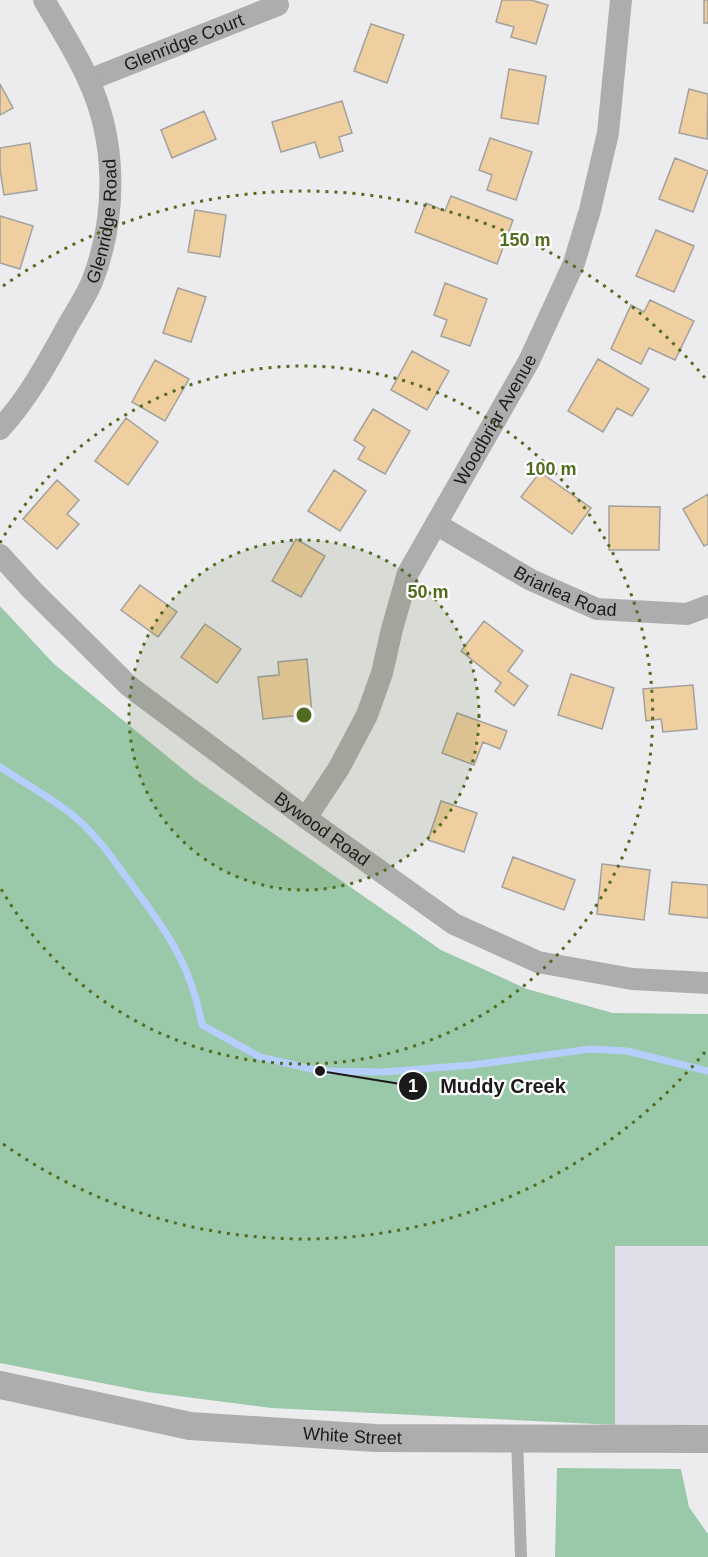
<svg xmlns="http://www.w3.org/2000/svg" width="708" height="1557" font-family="Arial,sans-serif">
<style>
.built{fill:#dfdee9}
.green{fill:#9ac9aa}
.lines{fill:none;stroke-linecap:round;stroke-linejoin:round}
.stream{stroke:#b5cefd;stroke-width:7}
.building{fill:#efcea0;stroke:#a3a19e;stroke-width:1.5}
.service{stroke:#aeadae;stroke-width:12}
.minor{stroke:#aeadae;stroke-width:22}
.tertiary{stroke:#aeadae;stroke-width:28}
.ring{fill:none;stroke:#516c1f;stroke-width:3;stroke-dasharray:3 6}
.labels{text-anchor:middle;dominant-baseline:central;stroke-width:4.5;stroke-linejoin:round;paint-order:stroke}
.street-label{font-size:18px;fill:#1a1a1b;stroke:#fff}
.centre{fill:#516c1f;stroke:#fff;stroke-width:3}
.ring-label{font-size:18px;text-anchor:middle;font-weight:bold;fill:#516c1f;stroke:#fff;stroke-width:4.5;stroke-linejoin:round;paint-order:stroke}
.leader{fill:none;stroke:#1a1a1b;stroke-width:2}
.callout-dot{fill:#1a1a1b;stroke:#fff;stroke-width:2}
.mark-label{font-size:18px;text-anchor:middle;font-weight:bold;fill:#fff}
.callout-label{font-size:20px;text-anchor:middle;font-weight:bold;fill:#1a1a1b;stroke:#fff;stroke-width:4.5;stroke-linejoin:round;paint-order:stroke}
</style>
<rect width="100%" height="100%" fill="#ececef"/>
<path class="built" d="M614 1246H708V1425H615Z"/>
<path class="green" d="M0 606 54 664 195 779 441 950 527 989 613 1013 708 1014V1246H615V1425L271 1408 147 1392 0 1363Z
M557 1468 681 1469 689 1507 708 1534V1557H555Z"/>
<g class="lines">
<path class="stream" d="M0 767C23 782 47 796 69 812 92 830 109 853 126 877 163 926 191 962 202 1025L260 1057 320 1071 383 1072 472 1065 591 1049 627 1051 708 1071"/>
</g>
<path class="building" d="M502 0H531L548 5 536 44 511 37 514 27 496 22Z
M704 0H708V23H704Z
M371 24 404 35 387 83 354 71Z
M509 69 546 76 538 124 501 118Z
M0 84 13 108 0 115Z
M689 89 708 94 707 139 679 133Z
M342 101 352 133 339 137 343 151 320 158 315 142 281 152 272 122Z
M204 111 216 139 172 158 161 130Z
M490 138 532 152 516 200 487 190 492 175 479 170Z
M30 143 37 190 4 195 0 169V148Z
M675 158 708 171 693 212 659 199Z
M451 196 513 220 497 264 415 232 426 203 445 211Z
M195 210 226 215 220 257 188 252Z
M0 216 33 226 20 269 0 263Z
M656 230 694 246 674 292 636 276Z
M445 283 487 299 470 346 441 336 447 320 434 315Z
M178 288 206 297 191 342 163 333Z
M650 300 694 321 675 360 649 348 641 364 611 349 631 305 644 312Z
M412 351 449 371 427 410 391 390Z
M598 359 649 389 632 416 617 408 603 432 568 411Z
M155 360 189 379 165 421 132 402Z
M373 409 410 431 385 474 358 459 365 447 354 440Z
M126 418 158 442 128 485 95 461Z
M334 470 366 491 340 531 308 511Z
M540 472 591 508 572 534 521 497Z
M57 480 79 500 67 514 79 524 57 549 23 519Z
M708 494V544L704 546 683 509Z
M609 506 660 507 659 550H609Z
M296 539 325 556 301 597 272 581Z
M140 585 177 612 158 637 121 610Z
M484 621 523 651 508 671 528 686 514 706 495 691 501 683 461 651Z
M205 624 241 649 217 683 181 657Z
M307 659 312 714 263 719 258 677 279 675 278 662Z
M571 674 614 688 602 729 558 715Z
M693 685 697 729 663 732 661 719 646 721 643 689Z
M457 713 507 731 500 749 483 742 474 765 442 753Z
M441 801 477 813 464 852 428 840Z
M513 857 575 880 564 910 502 887Z
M602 864 650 870 644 920 597 914Z
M672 882 708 885V918L669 914Z"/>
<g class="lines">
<path class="service" d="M517 1438 521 1557"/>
<g class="minor">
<path id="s1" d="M89 80 278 5"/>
<path id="s2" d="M0 429C27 400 48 362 67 327 76 311 87 295 93 279 117 216 117 141 88 79 76 52 59 26 44 0"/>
<path id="s3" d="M436 524 531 580 597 609 687 614 708 606"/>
<path id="s4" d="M0 555 32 590 129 686 306 818 454 924 538 962 632 979 708 983"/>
<path id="s5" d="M306 818 339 768 367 715 382 673 392 629 408 573 529 361 574 263 590 210 608 133 621 0"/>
</g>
<path class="tertiary" id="s6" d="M0 1385 190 1426 375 1438 708 1439"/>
</g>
<circle cx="304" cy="715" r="175" fill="#516c1f" fill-opacity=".12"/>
<g class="ring">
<circle cx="304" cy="715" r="175"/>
<path d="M0 543A349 349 0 1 1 0 887"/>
<path d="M705 1052A524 524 0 0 1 3 1144M3 286A524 524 0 0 1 705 378"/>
</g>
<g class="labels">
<g class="street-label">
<text stroke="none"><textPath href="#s1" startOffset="102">Glenridge Court</textPath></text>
<text stroke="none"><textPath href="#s2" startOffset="236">Glenridge Road</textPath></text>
<text stroke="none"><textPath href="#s5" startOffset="444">Woodbriar Avenue</textPath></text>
<text stroke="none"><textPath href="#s3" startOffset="147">Briarlea Road</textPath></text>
<text stroke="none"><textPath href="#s4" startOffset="424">Bywood Road</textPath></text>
<text stroke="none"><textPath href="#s6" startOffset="357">White Street</textPath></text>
</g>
</g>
<circle cx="304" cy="715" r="9" class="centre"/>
<g class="ring-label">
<text x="525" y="246">150 m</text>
<text x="551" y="475">100 m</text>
<text x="428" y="598">50 m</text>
</g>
<path class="leader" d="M320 1071L413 1086"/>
<g class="callout-dot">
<circle cx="320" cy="1071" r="6"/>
<circle cx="413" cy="1086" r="15"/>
</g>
<g class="mark-label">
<text x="413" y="1092">1</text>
</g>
<g class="callout-label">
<text x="503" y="1093">Muddy Creek</text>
</g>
</svg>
